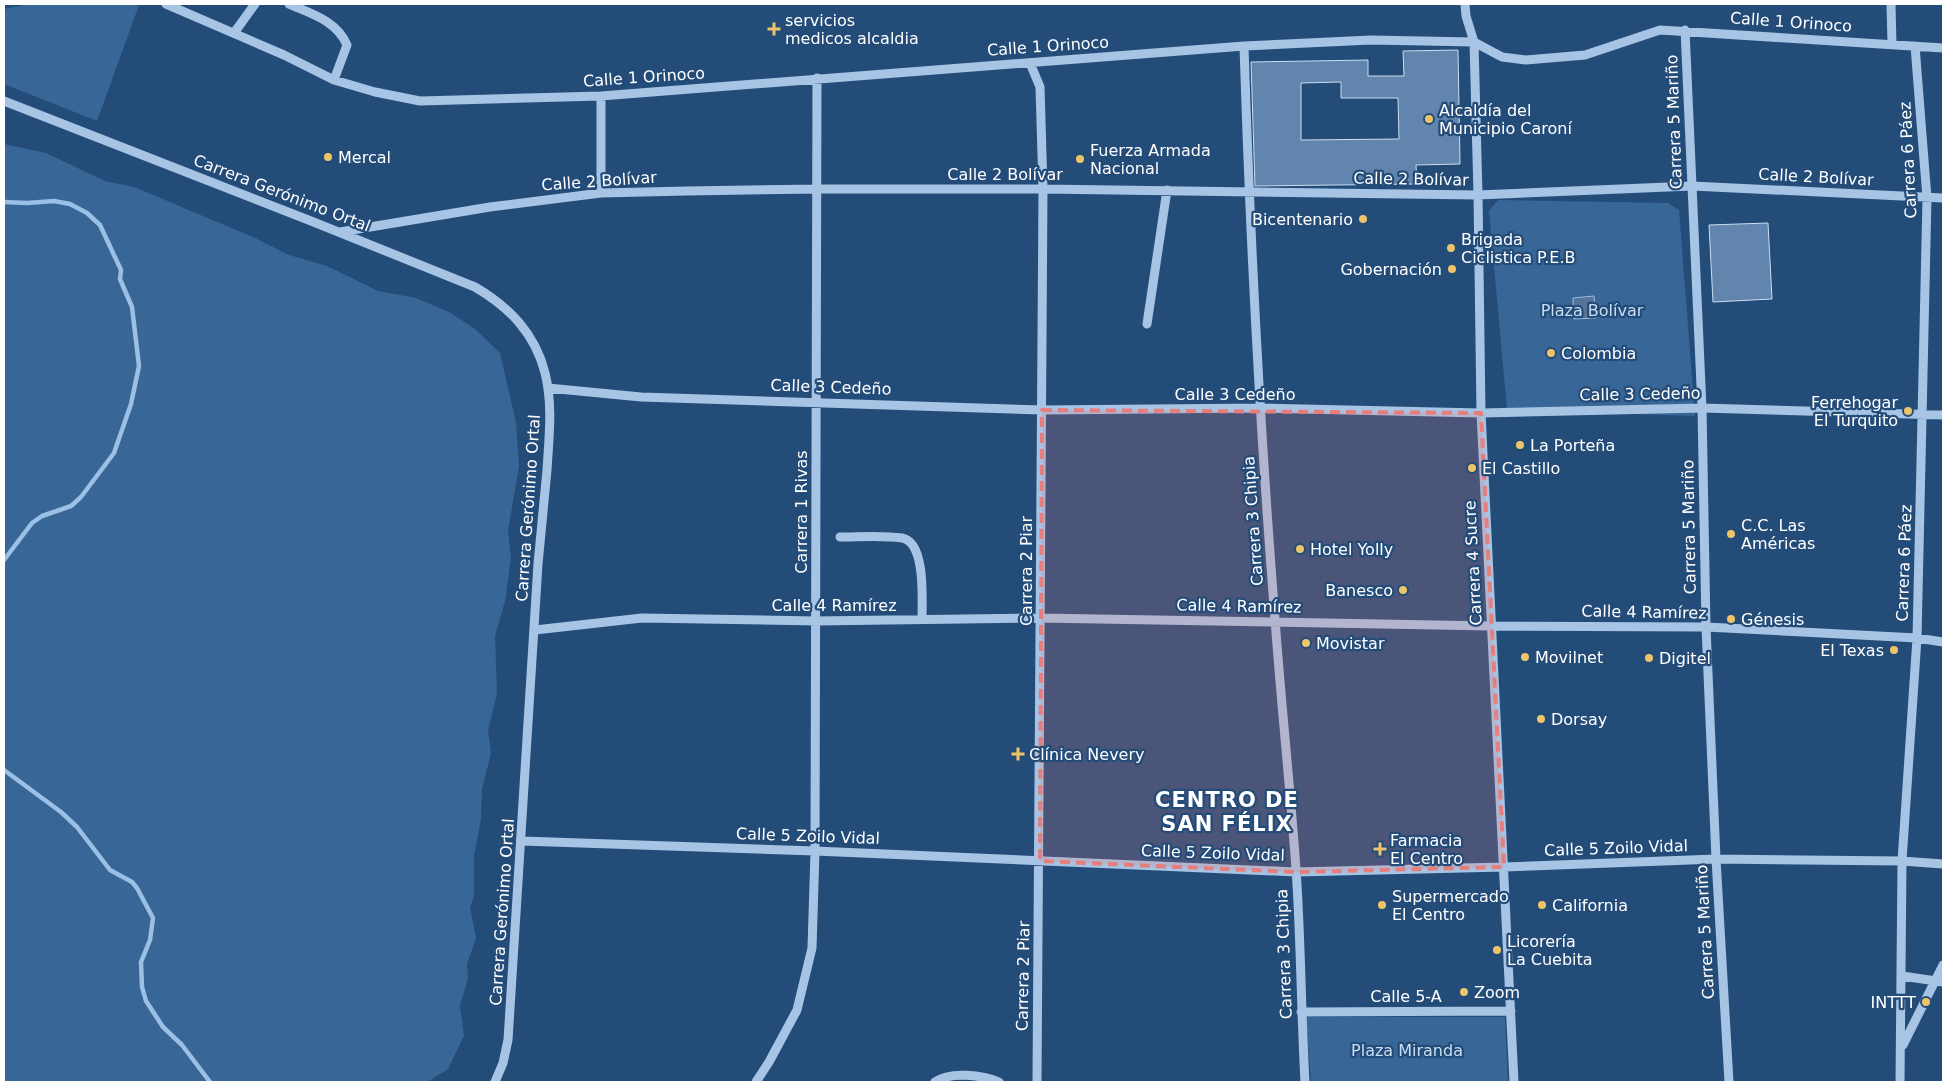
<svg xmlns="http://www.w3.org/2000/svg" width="1947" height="1086" font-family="'DejaVu Sans',sans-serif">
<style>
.green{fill:#386697}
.water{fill:#577496;stroke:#9bc0e5}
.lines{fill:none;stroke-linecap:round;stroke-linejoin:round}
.stream{stroke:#9bc0e5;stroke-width:4.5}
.building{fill:#6185ad;stroke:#c9def3;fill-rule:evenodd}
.minor{stroke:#a7c4e4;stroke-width:9}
.marked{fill:#e67e7e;fill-opacity:0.2;stroke:#e67e7e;stroke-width:4;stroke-dasharray:10 6;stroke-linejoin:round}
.poi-dot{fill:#eec46b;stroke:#244c79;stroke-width:2}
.labels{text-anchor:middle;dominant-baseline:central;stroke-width:4.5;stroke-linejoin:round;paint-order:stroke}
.poi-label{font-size:16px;fill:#fff;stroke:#244c79;text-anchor:start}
.street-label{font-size:16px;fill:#fff;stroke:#244c79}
.park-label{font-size:16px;fill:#c9def3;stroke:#244c79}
.district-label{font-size:21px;font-weight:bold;letter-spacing:1px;fill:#fff;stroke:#244c79}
</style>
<rect width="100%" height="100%" fill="#244c79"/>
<path class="green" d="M29 4 139 5 97 121 4 84V9Z
M4 144 46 153 105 181 134 187 253 237 289 255 327 266 378 291 416 298 449 312 475 329 500 353 516 422 519 466 508 531 511 558 505 601 495 636 497 694 488 730 491 753 482 789 481 819 474 856V897L470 907 476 938 467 964 468 979 460 1005 464 1036 448 1069 427 1082H4Z
M1498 200 1668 203 1679 210 1695 416 1507 410 1489 211Z
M1306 1017H1505L1508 1082H1311Z"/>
<path class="water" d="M1594 296 1596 318 1574 319 1573 298Z"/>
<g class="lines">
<path class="stream" d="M4 202 27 203 54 201 70 204 87 213 100 225 121 270 120 279 132 307 139 366 131 404 114 453 81 497 71 506 42 516 32 523 4 560
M4 770 61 812 77 827 110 870 132 882 137 888 153 918 150 940 141 962 142 987 146 1001 163 1027 182 1045 210 1082"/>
</g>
<path class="building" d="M1458 50 1460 164 1416 165 1417 184 1255 186 1251 62 1368 60V76H1404L1403 51ZM1341 82V98H1398L1399 139 1301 140V83Z
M1768 223 1772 299 1713 302 1709 225Z"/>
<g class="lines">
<path class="minor" d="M166 4 284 55 334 80 375 92 420 101 601 96 1244 46 1371 40 1474 42 1502 57 1526 60 1585 55 1660 30 1943 48
M289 4C312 14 337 21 347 45L334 80
M1465 4 1466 16 1474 42 1478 195 1481 413 1514 1082
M1891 4 1892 44
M1685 30 1702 408 1706 627 1716 859 1729 1082
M234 33 255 4
M1244 46C1250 237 1260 429 1275 619 1281 702 1290 785 1296 869 1301 940 1301 1011 1305 1082
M1030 63 1040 87 1043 189 1037 1082
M4 101 311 221 475 287C509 307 535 333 545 373 553 405 549 437 547 470 544 502 541 533 538 564 527 723 519 881 508 1040L503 1063 495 1082
M601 193V96
M340 232 490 207 601 193 687 191 817 189H1043L1478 195 1692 186 1943 198
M1147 324 1167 190
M548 388 641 397 1042 410 1261 408 1481 413 1702 408 1943 415
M840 537C859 537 883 535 902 538 926 542 922 600 922 619
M535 630 642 618 816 621 1040 618 1491 626 1706 627 1917 638 1943 642
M522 841 815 851 1296 872 1504 867 1716 859 1902 861 1943 864
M1902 976 1943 982
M1301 1012 1511 1011
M1903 1045 1943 965
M756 1082 769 1062 797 1010 812 948 815 851 817 78
M935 1082C950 1071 983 1075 999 1082
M1900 1082 1902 861 1917 638 1927 198 1915 46"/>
</g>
<path class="marked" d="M1042 410 1481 413 1504 867 1296 872 1040 861Z"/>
<g class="poi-dot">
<path d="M771.5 21.5h5v5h5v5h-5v5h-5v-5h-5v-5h5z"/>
<circle cx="1429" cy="119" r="5"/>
<circle cx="328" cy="157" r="5"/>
<circle cx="1080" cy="159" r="5"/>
<circle cx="1363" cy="219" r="5"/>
<circle cx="1451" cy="248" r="5"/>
<circle cx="1452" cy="269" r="5"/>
<circle cx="1551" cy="353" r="5"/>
<circle cx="1908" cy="411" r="5"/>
<circle cx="1520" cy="445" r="5"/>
<circle cx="1472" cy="468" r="5"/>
<circle cx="1731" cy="534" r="5"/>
<circle cx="1300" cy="549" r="5"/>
<circle cx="1403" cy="590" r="5"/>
<circle cx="1731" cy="619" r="5"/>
<circle cx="1306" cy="643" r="5"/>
<circle cx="1894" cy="650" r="5"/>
<circle cx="1525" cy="657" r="5"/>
<circle cx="1649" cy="658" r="5"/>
<circle cx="1541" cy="719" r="5"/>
<path d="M1015.5 746.5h5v5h5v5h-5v5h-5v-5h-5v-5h5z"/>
<path d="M1377.5 841.5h5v5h5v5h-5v5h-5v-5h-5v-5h5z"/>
<circle cx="1382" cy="905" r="5"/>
<circle cx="1542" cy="905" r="5"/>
<circle cx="1497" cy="950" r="5"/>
<circle cx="1464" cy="992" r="5"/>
<circle cx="1926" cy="1002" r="5"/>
</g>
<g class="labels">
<g class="poi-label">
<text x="785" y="20">servicios<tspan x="785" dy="18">medicos alcaldia</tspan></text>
<text x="1439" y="110">Alcaldía del<tspan x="1439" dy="18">Municipio Caroní</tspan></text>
<text x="1090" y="150">Fuerza Armada<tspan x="1090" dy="18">Nacional</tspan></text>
<text x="338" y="157">Mercal</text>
<text x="1353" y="219" text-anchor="end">Bicentenario</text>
<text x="1461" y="239">Brigada<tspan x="1461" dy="18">Ciclistica P.E.B</tspan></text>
<text x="1442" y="269" text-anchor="end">Gobernación</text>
<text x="1561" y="353">Colombia</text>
<text x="1898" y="402" text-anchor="end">Ferrehogar<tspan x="1898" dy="18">El Turquito</tspan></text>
<text x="1530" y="445">La Porteña</text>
<text x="1482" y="468">El Castillo</text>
<text x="1741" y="525">C.C. Las<tspan x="1741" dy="18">Américas</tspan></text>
<text x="1310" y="549">Hotel Yolly</text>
<text x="1393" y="590" text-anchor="end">Banesco</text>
<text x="1741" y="619">Génesis</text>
<text x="1316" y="643">Movistar</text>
<text x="1884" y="650" text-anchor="end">El Texas</text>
<text x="1535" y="657">Movilnet</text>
<text x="1659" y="658">Digitel</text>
<text x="1551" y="719">Dorsay</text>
<text x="1029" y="754">Clínica Nevery</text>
<text x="1390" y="840">Farmacia<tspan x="1390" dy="18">El Centro</tspan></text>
<text x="1392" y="896">Supermercado<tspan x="1392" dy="18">El Centro</tspan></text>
<text x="1552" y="905">California</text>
<text x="1507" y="941">Licorería<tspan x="1507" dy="18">La Cuebita</tspan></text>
<text x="1474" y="992">Zoom</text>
<text x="1916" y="1002" text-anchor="end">INTTT</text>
</g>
<g class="street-label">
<text transform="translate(1791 22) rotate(4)">Calle 1 Orinoco</text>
<text transform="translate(1048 46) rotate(-4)">Calle 1 Orinoco</text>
<text transform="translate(644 77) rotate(-4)">Calle 1 Orinoco</text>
<text transform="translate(1674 122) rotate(-92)">Carrera 5 Mariño</text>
<text transform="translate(1908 160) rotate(-93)">Carrera 6 Páez</text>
<text x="1005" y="174">Calle 2 Bolívar</text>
<text transform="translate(1816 177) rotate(3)">Calle 2 Bolívar</text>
<text transform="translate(1411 179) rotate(1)">Calle 2 Bolívar</text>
<text transform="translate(599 181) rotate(-4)">Calle 2 Bolívar</text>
<text transform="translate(282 193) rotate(21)">Carrera Gerónimo Ortal</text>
<text transform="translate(831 387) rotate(2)">Calle 3 Cedeño</text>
<text x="1235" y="394">Calle 3 Cedeño</text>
<text transform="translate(1640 394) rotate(-1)">Calle 3 Cedeño</text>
<text transform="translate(528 508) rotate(-86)">Carrera Gerónimo Ortal</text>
<text transform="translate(801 512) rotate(-90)">Carrera 1 Rivas</text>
<text transform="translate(1253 521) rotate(-94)">Carrera 3 Chipia</text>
<text transform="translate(1689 527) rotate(-91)">Carrera 5 Mariño</text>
<text transform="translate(1473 563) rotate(-93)">Carrera 4 Sucre</text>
<text transform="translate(1904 563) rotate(-88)">Carrera 6 Páez</text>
<text transform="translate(1026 571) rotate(-90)">Carrera 2 Piar</text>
<text x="834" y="605">Calle 4 Ramírez</text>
<text transform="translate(1239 606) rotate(1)">Calle 4 Ramírez</text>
<text transform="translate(1644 612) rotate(1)">Calle 4 Ramírez</text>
<text transform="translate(808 836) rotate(2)">Calle 5 Zoilo Vidal</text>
<text transform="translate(1616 848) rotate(-2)">Calle 5 Zoilo Vidal</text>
<text transform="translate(1213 853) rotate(2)">Calle 5 Zoilo Vidal</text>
<text transform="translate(502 912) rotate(-86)">Carrera Gerónimo Ortal</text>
<text transform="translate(1705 932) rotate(-93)">Carrera 5 Mariño</text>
<text transform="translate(1284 954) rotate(-92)">Carrera 3 Chipia</text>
<text transform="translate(1023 976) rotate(-89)">Carrera 2 Piar</text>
<text x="1406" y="996">Calle 5-A</text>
</g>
<g class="park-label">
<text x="1592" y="310">Plaza Bolívar</text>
<text x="1407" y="1050">Plaza Miranda</text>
</g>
<g class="district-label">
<text x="1227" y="800">CENTRO DE<tspan x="1227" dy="24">SAN FÉLIX</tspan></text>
</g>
</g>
<rect width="1947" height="1086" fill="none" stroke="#ffffff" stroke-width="10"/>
</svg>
